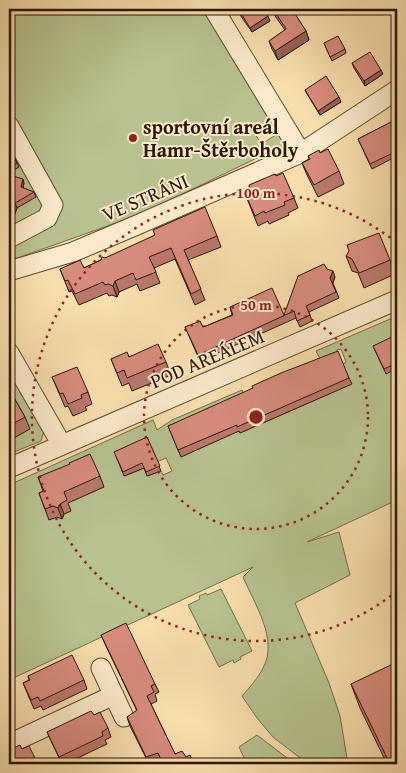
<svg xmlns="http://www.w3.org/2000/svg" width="406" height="773" font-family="'Gentium Book Plus',serif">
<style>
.green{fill:#b7c28f;stroke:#726c48;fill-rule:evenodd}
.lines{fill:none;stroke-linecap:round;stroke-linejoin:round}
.minor-casing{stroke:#5f482c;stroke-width:21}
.minor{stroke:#fae9ca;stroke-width:19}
.wall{fill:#b9786b;stroke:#2c1701}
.shaded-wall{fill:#966157;stroke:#2c1701}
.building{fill:#d78b7c;stroke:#2c1701}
.ring{fill:none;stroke:#8f2418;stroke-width:2.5;stroke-dasharray:2.5 5}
.poi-dot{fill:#8f2418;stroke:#fae9ca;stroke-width:2}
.labels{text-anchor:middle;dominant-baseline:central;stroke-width:4;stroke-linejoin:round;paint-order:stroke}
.poi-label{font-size:20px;font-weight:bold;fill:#2c1701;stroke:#fae9ca;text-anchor:start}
.street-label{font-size:20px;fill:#2c1701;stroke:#fae9ca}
.centre{fill:#8f2418;stroke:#fae9ca;stroke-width:2.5}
.ring-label{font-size:15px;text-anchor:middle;font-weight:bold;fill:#8f2418;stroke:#fae9ca;stroke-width:4;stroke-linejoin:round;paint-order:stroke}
</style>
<rect width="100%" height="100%" fill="#f8ddad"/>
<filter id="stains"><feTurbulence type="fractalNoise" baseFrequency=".004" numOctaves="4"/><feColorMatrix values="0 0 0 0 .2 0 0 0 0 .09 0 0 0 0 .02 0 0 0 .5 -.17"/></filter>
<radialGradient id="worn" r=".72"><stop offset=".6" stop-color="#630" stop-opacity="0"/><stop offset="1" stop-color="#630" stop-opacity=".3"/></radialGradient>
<path class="green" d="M9 9H206L278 122 272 127 269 122 254 133 262 144 277 134 274 130 281 127 288 143 141 214 9 261Z
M397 316V349L386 373 397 368V500L307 542 339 532 350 575 295 603 329 683 340 716 348 764H308L273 737 257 718 242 696C250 687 258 678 263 668 279 640 254 603 243 577L253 567 9 680V485L153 420 157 430 172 420 242 390 246 399 240 433 351 384 343 364 346 362 341 349 337 350 340 358 323 365 316 351ZM166 458 172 471 163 475 161 471 148 476 144 468 125 476Z
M9 372 44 431 41 441 9 454V433L13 439Z
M221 589 252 651 240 657 241 659 234 663 233 660 219 667 188 605 200 599 199 596 206 593 207 595Z
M257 735 295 764H247L239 747Z"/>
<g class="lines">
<g class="minor-casing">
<path id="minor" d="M218 9 215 11 301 153
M9 126 53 205 47 218 9 238
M9 271 73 252 137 225 301 153 397 90
M9 353 62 445
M9 468 397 300
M101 668 124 717
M9 744 114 695"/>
</g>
<use href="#minor" class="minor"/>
</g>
<path class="wall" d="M272 9H296L297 11 294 13 306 31 309 40 278 60 272 49 269 41 285 30 273 13Z
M239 10 270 21 252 32 240 15Z
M324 43 345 49 346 53 332 61Z
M352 63 383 74 365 86 354 68Z
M305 90 341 102 320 115 307 94Z
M397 119V156L372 169 358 139Z
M9 147 19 167 9 173Z
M320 153 339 171 344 184 318 197 307 175 302 163 309 159 308 156Z
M9 175 24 183 23 188 34 192 36 197 17 208 11 224H9Z
M276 176 294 198 298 208 288 213 289 215 269 224 268 221 258 226 244 191Z
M217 236 221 247 188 260 205 300 195 305 175 259 154 268 160 283 140 291 137 284 119 292 117 297 112 295 109 296 107 293 79 305 72 291 69 292 60 269 84 268 105 258Z
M346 256 390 260 395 274 364 288 358 273 352 271Z
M327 269 335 277 333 283 339 298 309 312 312 321 300 327 296 318 200 361 185 327 206 326 232 315 230 307 284 315Z
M373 346 397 347V368L386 374Z
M129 357 166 362 171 375 132 391 129 383 122 386 111 359Z
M52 377 88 392 92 404 85 407 87 410 73 416 68 406 65 407Z
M349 378 352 384 240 433 239 431 181 457 168 426Z
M9 389 25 417 30 429 12 439 9 433Z
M147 437 161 471 147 476 144 468 124 476 116 456Z
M100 476 104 487 68 503 71 511 64 514 62 519 57 517 49 520 39 493 43 491 38 477Z
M101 635 155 684 159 692 155 694 157 701 151 704 175 754 186 757 194 764H162L161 762 154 764H149L130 726 127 717 137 711 105 644Z
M28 676 84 680 87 689 43 710 41 706 34 709 23 683 29 680Z
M351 684 397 764H387L360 708Z
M9 710 14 723 9 726Z
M94 715 108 728 111 737 105 740 107 744 65 764H62L51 741 47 732Z"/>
<path class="shaded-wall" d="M291 9H296L297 11 293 14Z
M268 16 270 21 252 32 250 28Z
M306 31 309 40 278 60 275 51Z
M381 70 383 74 365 86 364 81Z
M339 97 341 102 320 115 318 111Z
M23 179 24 183 22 191 21 187Z
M15 203 17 208 11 224 9 220Z
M333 271 335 277 332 284 330 278Z
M115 281 119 292 117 297 113 286Z
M60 504 64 514 62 519 58 508Z"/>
<path class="building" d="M241 9H263L268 16 250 28 239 10Z
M273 9H292L306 31 275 51 269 41 286 29Z
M338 36 345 49 330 57 324 43Z
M370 52 381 70 364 81 352 63Z
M326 76 339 97 318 111 305 90Z
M397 119V151L370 164 358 139Z
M9 147 17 163 9 168Z
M328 149 339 171 314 185 302 163 310 159 308 156 319 150 320 153Z
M283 173 294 198 284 202 285 205 265 213 264 211 255 216 244 191 250 188 249 185 275 174 276 176Z
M9 175 23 179 21 187 34 192 15 203 9 220Z
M205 207 217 236 184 250 201 289 191 294 171 248 149 257 156 272 136 280 133 273 115 281 113 286 108 284 105 285 103 282 75 294 68 280 65 281 60 269 80 260 84 268 101 260 102 257 105 258 155 235 153 230Z
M379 233 390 260 359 273 352 259 346 256 349 251 347 245Z
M324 264 327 269 333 271 330 278 336 292 306 306 310 315 297 321 294 311 198 355 185 327 200 321 203 327 206 326 233 315 230 307 272 288 284 315 298 276Z
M392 337 397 347V363L384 369 373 346Z
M158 344 166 362 127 378 124 370 117 373 111 359 127 352 129 357Z
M338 351 349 378 237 427V425L178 450 168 426 253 388 252 386 281 373Z
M77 367 88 392 81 395 82 398 68 404 63 393 60 394 52 377Z
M9 389 25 417 9 426Z
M147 437 160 466 146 472 142 463 123 472 114 452Z
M90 454 100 476 64 492 67 500 60 504 58 508 53 506 45 509 39 493 44 491 38 477 70 464 69 463Z
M126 623 155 684 151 686 154 692 147 696 175 754 182 751 186 757 190 755 194 764H163L158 753 146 757 127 717 137 710 101 635Z
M72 655 84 680 40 701 38 697 31 700 23 683 30 680 28 676Z
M397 662V764H390L351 684Z
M91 711 94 715 100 712 108 728 102 732 103 736 59 757 47 732Z
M20 745 22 749 29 746 37 762 33 764H9V750Z
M124 761 125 764H118Z"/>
<g class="ring">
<circle cx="256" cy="417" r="112"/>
<path d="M397 591A224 224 0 1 1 397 243"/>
</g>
<circle class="poi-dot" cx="133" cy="138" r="5"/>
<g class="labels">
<g class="poi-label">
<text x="143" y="126">sportovní areál<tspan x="143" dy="23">Hamr-Štěrboholy</tspan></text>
</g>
<g class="street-label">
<text transform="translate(145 197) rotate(-23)">VE STRÁNI</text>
<text transform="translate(207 358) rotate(-23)">POD AREÁLEM</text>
</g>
</g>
<circle cx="256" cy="417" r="8" class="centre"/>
<g class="ring-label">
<text x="256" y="198">100 m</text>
<text x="256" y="310">50 m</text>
</g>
<rect width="406" height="773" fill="none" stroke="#f8ddad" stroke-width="30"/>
<rect x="10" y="10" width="386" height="753" fill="none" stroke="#2c1701" stroke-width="2.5"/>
<rect x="15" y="15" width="376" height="743" fill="none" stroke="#2c1701"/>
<rect width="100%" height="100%" filter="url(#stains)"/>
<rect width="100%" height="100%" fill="url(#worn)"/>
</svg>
